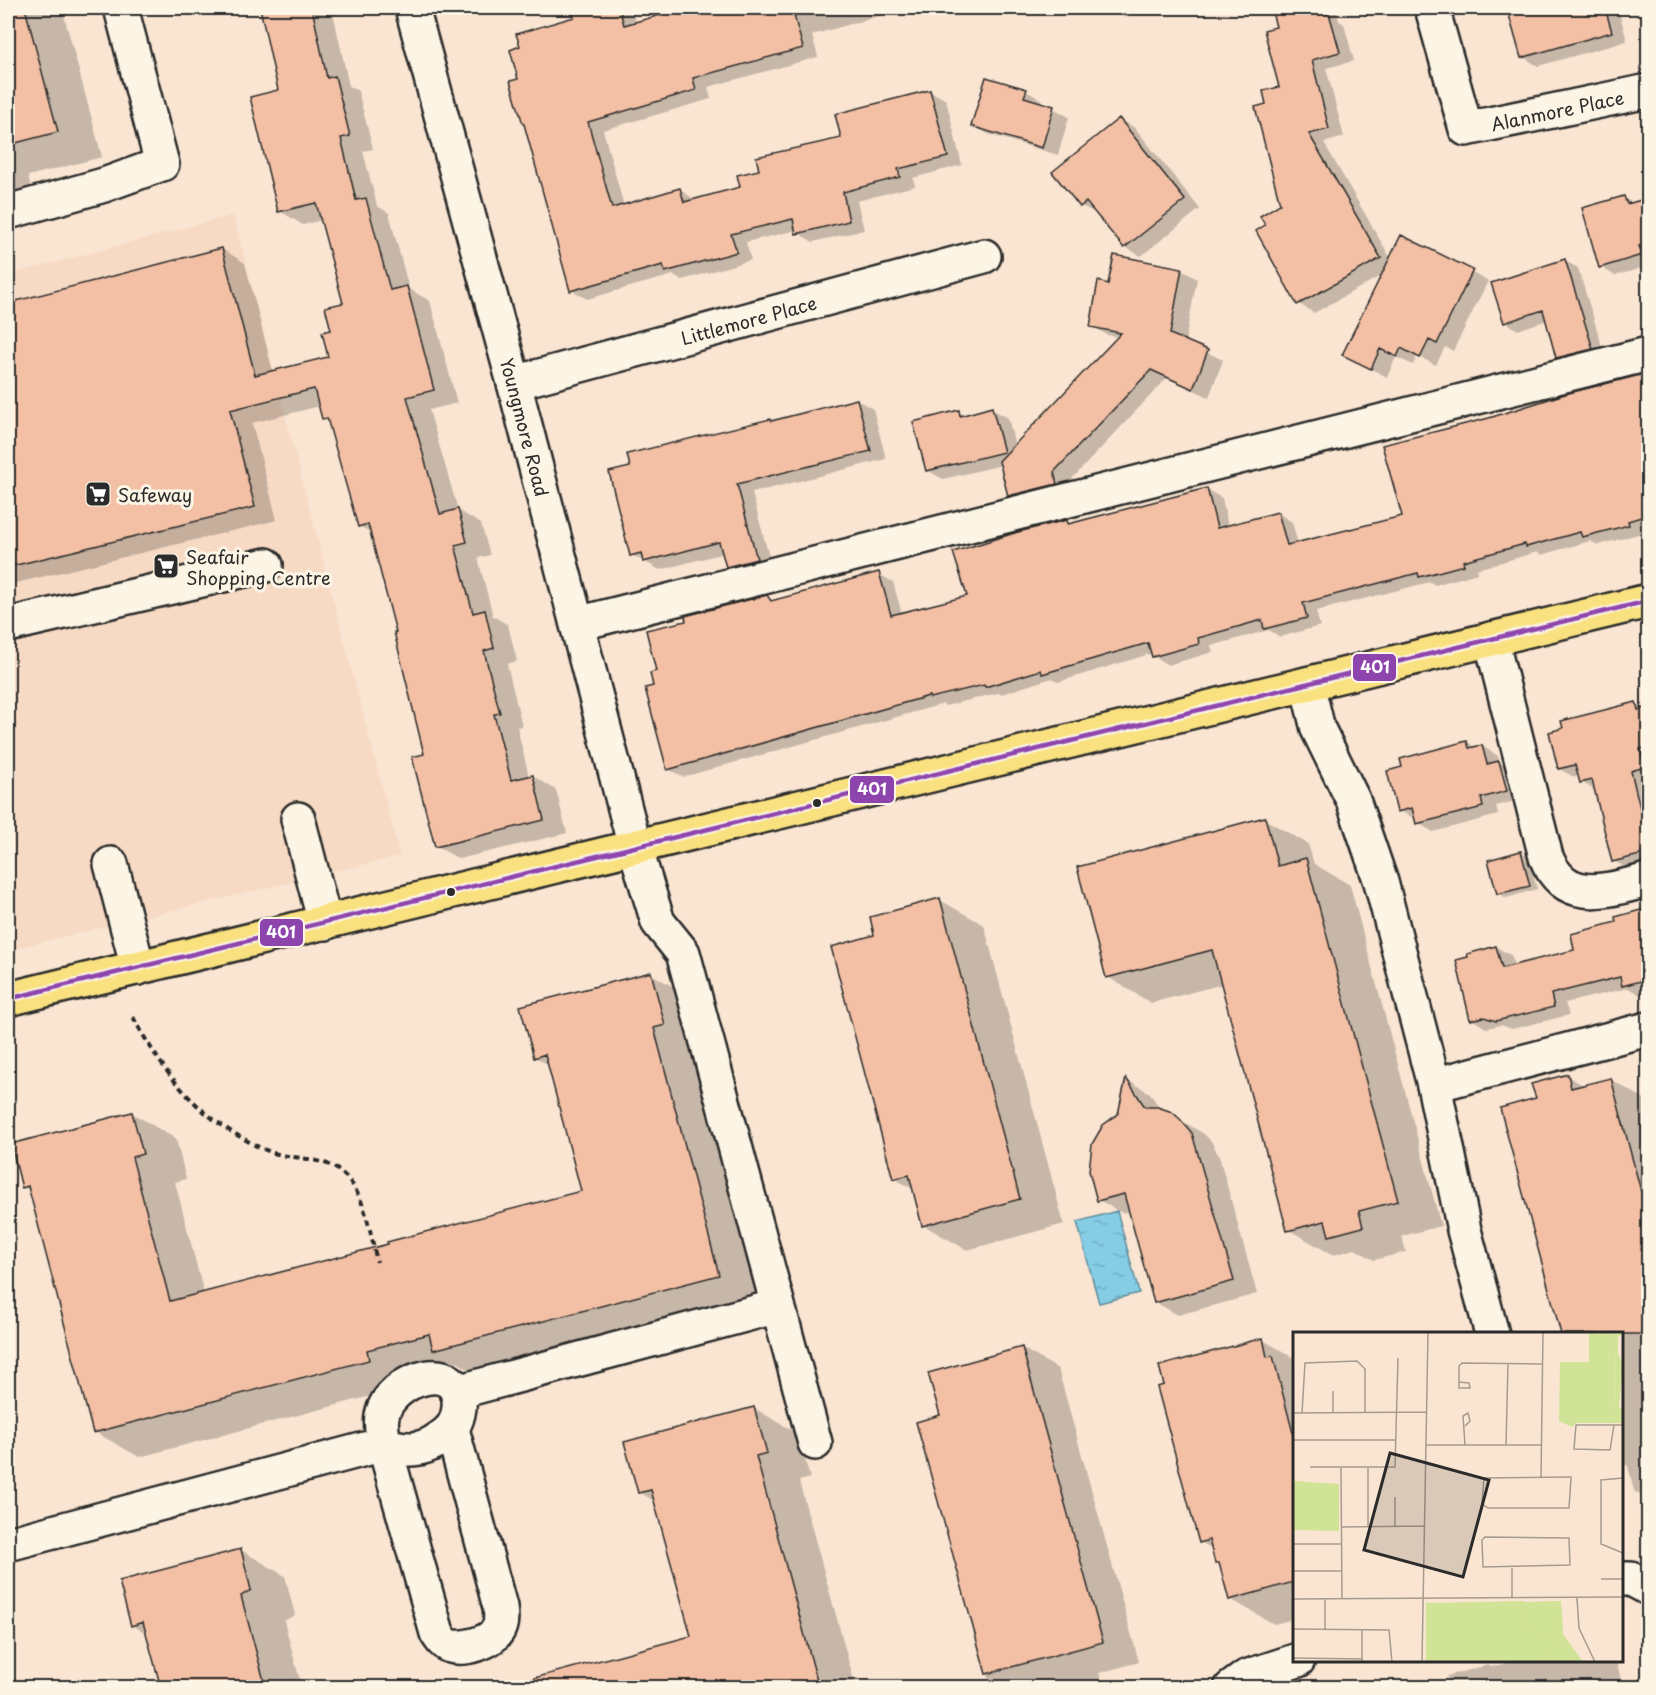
<svg xmlns="http://www.w3.org/2000/svg" width="1656" height="1695" font-family="'Playpen Sans',sans-serif">
<style>
.built{fill:#f7dac4}
.water{fill:url(#water-ripples);stroke:#608c9b;stroke-width:1.5}
.shadow{fill:#0003}
.building{fill:#f3c0a5;stroke:#2b2b2b;stroke-width:1.5}
.lines{fill:none;stroke-linecap:round;stroke-linejoin:round}
.minor-casing{stroke:#2b2b2b;stroke-width:38}
.major-casing{stroke:#2b2b2b;stroke-width:38}
.path{stroke:#2b2b2b;stroke-width:4;stroke-dasharray:6 4.5;stroke-linecap:butt}
.minor{stroke:#fcf5e5;stroke-width:33}
.major{stroke:#fae180;stroke-width:33}
.bus-1-casing{stroke:#fcf5e5;stroke-width:9}
.bus-1{stroke:#8e44ad;stroke-width:4.5}
.bus-dot{fill:#2b2b2b;stroke:#fcf5e5;stroke-width:2}
.labels{text-anchor:middle;dominant-baseline:central;stroke-width:6;stroke-linejoin:round;paint-order:stroke}
.street-label{font-size:18px;fill:#2b2b2b;stroke:#fcf5e5}
.poi-label{font-size:18px;fill:#2b2b2b;stroke:#fcf5e5;text-anchor:start}
.inset-road{fill:none;stroke:#a79b8f;stroke-width:1.5}
.view{fill:#2b2b2b;fill-opacity:0.15;stroke:#2b2b2b;stroke-width:3}
.inset-edge{fill:none;stroke:#2b2b2b;stroke-width:3}
.line-badge{stroke:#fcf5e5;stroke-width:2}
.badge-label{font-size:16px;text-anchor:middle;font-weight:bold;fill:#fff}
</style>
<defs>
<pattern id="water-ripples" width="26" height="14" patternUnits="userSpaceOnUse" patternTransform="scale(1.5)"><rect width="26" height="14" fill="#84cde5"/><path d="M2 4q2-2 4 0t4 0M15 11q2-2 4 0t4 0" fill="none" stroke="#72b0c5"/></pattern>
</defs>
<rect width="100%" height="100%" fill="#f9e5d2"/>
<filter id="ink" filterUnits="userSpaceOnUse"><feTurbulence type="fractalNoise" baseFrequency=".0167" numOctaves="2"/><feDisplacementMap in="SourceGraphic" scale="12" xChannelSelector="R" yChannelSelector="G"/><feConvolveMatrix kernelMatrix="1 2 1 2 8 2 1 2 1" color-interpolation-filters="sRGB"/></filter>
<g filter="url(#ink)">
<path class="built" d="M233 215 400 856 8 950V275Z"/>
<path class="water" d="M1117 1211 1139 1293 1099 1303 1077 1222Z"/>
<path class="shadow" d="M8 8H62L102 157 28 176 36 206 8 214Z
M261 8H332L349 86 358 91 373 149 363 151 377 206 389 213 409 289 430 301 457 403 429 410 458 510 481 524 490 555 478 558 493 616 508 625 517 661 507 664 522 726 517 727 529 777 533 776 556 790 567 833 459 859 436 846 425 755 398 633 372 533 359 526 329 422 323 418 320 406 252 423 277 520 8 585V304L222 249 245 263 273 372 330 358 333 331 345 304 322 220 303 225 280 211V91Z
M573 8H631L636 23 691 8H907L812 35 818 57 708 87 711 99 603 130 624 206 680 189 696 201 742 188 761 171 843 139 930 91 946 100 962 165 913 178 915 186 857 201 864 230 813 242 798 233 797 230 746 242 751 260 682 280 673 275 587 299 571 290 520 80 576 18Z
M1039 8H1085L1054 16Z
M1273 8H1336L1339 21 1344 24 1354 61 1326 68 1344 137 1324 143 1391 259 1401 237 1488 281 1453 351 1445 347 1436 365 1417 356 1413 365 1396 357 1387 377 1344 355 1384 274 1314 313 1299 304 1267 225 1282 205 1267 105 1281 88 1278 28Z
M1509 8H1618L1627 41 1538 66 1523 57Z
M1026 91 1042 100 1041 104 1053 108 1069 117 1058 155 988 134 973 125Z
M1119 119 1135 128 1200 209 1141 256 1125 247 1098 214 1081 206Z
M1624 198 1634 204 1648 200V266L1615 276 1601 267Z
M1565 261 1578 268 1605 356 1570 365 1557 357 1547 320 1518 330 1505 322Z
M1182 270 1197 279 1185 342 1223 360 1209 397 1167 378 1069 482 1072 492 1025 504 1010 495 1002 465 943 479 927 470 959 412 966 416 992 409 1008 418 1015 446 1119 337 1107 335 1092 326 1110 285Z
M1648 375V527L1641 529 1642 533 1598 545 1590 541 1541 555 1537 552 1477 569 1478 573 1435 585 1430 582 1316 611 1320 626 1280 637 1269 630 1211 646 1213 652 1168 665 1153 656V653L1058 682 1052 678 1001 694 998 693 945 706 943 704 683 777 668 769 654 688 658 672 688 622 767 597 775 602 879 574 893 582 902 614 968 597 1067 521 1072 525 1207 490 1222 498 1228 527 1278 513 1292 522 1298 544 1404 517 1490 420 1566 396Z
M857 400 873 409 886 459 752 493 772 568 743 575 727 566 724 553 660 570 632 555 770 420 773 422Z
M1636 704 1644 708 1648 707V778L1645 779 1648 794V864L1628 869 1614 861 1596 791 1581 782 1579 775 1574 777 1559 769Z
M1467 742 1476 748 1482 746 1498 756 1500 763 1514 771 1522 799 1496 806 1498 815 1433 832 1418 823 1417 819 1399 811 1404 768Z
M1264 819 1308 844 1314 864 1350 885 1441 1226 1402 1236 1406 1252 1374 1260 1355 1249 1333 1255 1289 1230 1223 984 1151 1003 1108 977Z
M1521 853 1528 857 1537 889 1506 898 1499 893Z
M940 900 984 925 1064 1224 967 1250 923 1225 914 1190 894 1178 876 936Z
M1648 910V991L1639 994 1628 988 1565 1003 1569 1015 1512 1029 1501 1025 1486 1028 1471 1019 1496 947 1512 956 1514 967 1576 951 1618 923 1616 918Z
M651 974 695 999 763 1300 478 1375 457 1362 410 1375 413 1385 139 1457 95 1432 31 1191 23 1187 132 1113 176 1139 186 1179 175 1182 204 1294 583 1192 549 1065 535 1057Z
M1567 1076 1585 1086 1610 1079 1648 1101V1500L1634 1491 1628 1466 1622 1463V1334L1538 1099Z
M1127 1080 1150 1093 1161 1110 1189 1125 1204 1134 1211 1141 1219 1156 1257 1294 1178 1315 1155 1302 1130 1211 1122 1213 1099 1200Z
M1263 1340 1294 1358V1619L1274 1624 1230 1599 1220 1565 1216 1562 1213 1549 1200 1542Z
M1022 1348 1058 1369 1139 1662 1099 1673 1103 1688H991L918 1423 941 1416Z
M754 1408 798 1434 810 1478 799 1481 856 1688H505L693 1637 656 1502 639 1492Z
M241 1550 285 1576 295 1615 284 1621 302 1688H162L148 1634 132 1625Z
M1516 1660H1616L1623 1688H1450L1447 1676 1488 1665 1491 1667Z"/>
<path class="building" d="M8 8H25L58 132 8 145Z
M260 8H312L327 78 335 76 350 136 341 138 356 200 366 198 390 290 407 286 434 390 407 397 440 514 458 509 467 542 455 545 473 613 485 610 494 648 484 651 500 713 494 714 511 780 533 775 544 820 435 847 412 757 424 754 394 632H396L368 524 358 527 327 418 322 419 314 389 230 410 255 507 8 567V303L222 248 255 375 328 357 322 332 331 330 325 307 343 303 316 203 278 212 250 97 278 90Z
M571 8H619L624 25 686 8H792L803 48 693 78 696 90 588 122 612 208 680 188 684 202 740 187 737 175 759 170 756 157 841 138 835 114 930 90 948 157 898 169 900 177 843 192 849 221 796 234 793 219 731 234 737 252 665 272 663 265 570 291 524 124H523L510 81 518 79 510 50 520 46 516 34 574 17Z
M1271 8H1323L1325 14 1329 13 1340 52 1312 60 1329 129 1309 134 1381 258 1297 305 1256 231 1265 225 1260 216 1280 204 1255 107 1266 104 1263 91 1279 87 1264 30 1276 27Z
M1507 8H1605L1612 32 1521 58Z
M986 77 1027 89 1024 97 1054 106 1042 148 971 126Z
M1119 118 1185 200 1124 248 1086 202 1080 207 1052 172Z
M1624 196 1627 204 1648 198V243L1639 246 1642 255 1599 268 1582 208Z
M1401 235 1473 270 1437 344 1429 340 1420 358 1401 348 1397 357 1380 349 1371 369 1342 355Z
M1114 255 1182 268 1170 334 1208 350 1193 389 1151 370 1054 472 1057 484 1008 496 999 461 1121 333 1090 327 1098 281 1108 284Z
M1565 259 1593 349 1556 358 1543 310 1504 323 1491 283Z
M1648 373V515L1628 521 1629 525 1582 537 1580 532 1526 547 1525 544 1463 561 1464 565 1419 577 1418 573 1303 603 1307 618 1264 629 1262 620 1198 638 1199 644 1152 657 1148 643 1042 674 1041 670 985 687 984 685 930 698 929 696 667 770 645 688 653 686 650 673 656 671 646 630 686 621 685 616 767 595 771 601 879 572 891 615 967 596 953 552 1018 532 1067 520 1068 524 1207 488 1217 528 1278 512 1287 545 1402 516 1382 445 1489 418 1565 394Z
M857 399 871 451 737 484 757 559 726 567 719 542 643 562 641 553 630 556 609 472 630 467 627 454 770 419 771 421Z
M992 407 1004 452 926 471 913 422 959 410 960 416Z
M1636 702 1638 710 1648 707V747L1640 749 1645 767 1631 771 1648 841V853L1612 862 1592 780 1580 783 1575 765 1558 769 1549 732 1563 728 1561 721Z
M1467 741 1469 748 1482 745 1487 764 1499 761 1507 791 1481 798 1483 807 1416 824 1412 808 1397 812 1387 771 1402 767 1400 759Z
M1265 817 1278 866 1306 858 1398 1201 1359 1211 1363 1227 1329 1236 1325 1221 1287 1231 1212 950 1106 978 1077 867Z
M1521 851 1530 886 1497 894 1488 860Z
M940 898 1020 1199 922 1226 909 1175 893 1179 831 947 874 935 870 917Z
M1648 908V979L1622 986 1620 977 1551 994 1554 1007 1496 1021 1484 1017 1470 1020 1456 960 1468 957 1467 954 1496 946 1502 968 1574 950 1571 934 1616 922 1615 917Z
M651 972 665 1025 654 1028 719 1275 433 1350 429 1334 367 1350 369 1360 93 1433 28 1186 22 1188 11 1144 132 1112 143 1154 132 1157 170 1301 388 1244 387 1242 581 1191 545 1054 534 1058 520 1006Z
M1568 1074 1571 1088 1611 1078 1648 1218V1334H1561L1500 1108 1536 1098 1531 1084Z
M1126 1078 1145 1107H1158L1172 1112 1180 1119 1192 1133 1234 1281 1154 1303 1124 1194 1097 1201 1089 1171 1092 1144 1103 1125 1118 1114Z
M1263 1338 1267 1357 1273 1356 1294 1437V1582L1229 1600 1219 1563H1215L1209 1540 1199 1543 1157 1387 1164 1385 1159 1366Z
M1022 1347 1103 1642 986 1674 916 1422 940 1415 928 1373Z
M754 1407 767 1453 756 1456 819 1688H536L534 1678 691 1636 651 1490 638 1493 624 1442Z
M241 1549 251 1590 241 1596 266 1688H161L143 1622 131 1626 119 1581Z"/>
<g class="lines">
<g class="minor-casing">
<g id="minor">
<path id="s1" d="M412 8 514 383 635 847 658 922 683 953 815 1443"/>
<path id="s2" d="M1432 8 1466 129 1648 91"/>
<path d="M8 212 104 185 162 164 121 8"/>
<path id="s3" d="M514 383 984 256"/>
<path d="M577 624 1648 354"/>
<path d="M8 625 266 565"/>
<path d="M1491 639 1546 857C1566 906 1608 890 1648 880"/>
<path d="M1307 684 1318 729 1353 800 1381 882 1434 1085 1464 1230 1492 1334"/>
<path d="M298 819 325 923"/>
<path d="M111 864 138 968"/>
<path d="M1434 1085 1648 1029"/>
<path d="M457 1392 778 1306"/>
<path d="M8 1544 384 1444C404 1451 423 1452 440 1438 452 1430 457 1423 459 1408 463 1355 389 1378 382 1416 380 1425 383 1435 384 1444L437 1633C441 1639 444 1644 450 1646 464 1650 490 1643 498 1630 502 1623 501 1615 500 1607L452 1429"/>
<path d="M1622 1579H1631L1648 1588"/>
<path d="M1231 1688 1246 1677 1298 1660"/>
</g>
</g>
<g class="major-casing">
<path id="major" d="M8 999 1648 601"/>
</g>
<path class="path" d="M133 1017C159 1065 189 1107 237 1135 249 1142 261 1149 274 1153 297 1160 324 1156 343 1174 366 1195 370 1233 377 1262"/>
<use href="#minor" class="minor"/>
<use href="#major" class="major"/>
<g class="bus-1-casing">
<path id="bus-1" d="M8 999 1648 601"/>
</g>
<use href="#bus-1" class="bus-1"/>
</g>
</g>
<defs>
<g id="supermarket-square" transform="scale(1.35)"><rect x="-9" y="-9" width="18" height="18" rx="4" fill="#2b2b2b" stroke="#fcf5e5"/><path d="M-6-5.5h2.5l.6 2H6L4.5 2H-2.5L-4.4-4H-6ZM-1.5 3.2a1.3 1.3 0 1 0 .1 0ZM3 3.2a1.3 1.3 0 1 0 .1 0Z" fill="#fff"/></g>
</defs>
<g fill-rule="evenodd">
<use href="#supermarket-square" x="98" y="494"/>
<use href="#supermarket-square" x="166" y="566"/>
</g>
<g class="bus-dot">
<circle cx="817" cy="803" r="5"/>
<circle cx="451" cy="892" r="5"/>
</g>
<g class="labels">
<g class="street-label">
<text stroke="none"><textPath href="#s2" startOffset="219">Alanmore Place</textPath></text>
<text stroke="none"><textPath href="#s3" startOffset="243">Littlemore Place</textPath></text>
<text stroke="none"><textPath href="#s1" startOffset="434">Youngmore Road</textPath></text>
</g>
<g class="poi-label">
<text x="118" y="494">Safeway</text>
<text x="186" y="556">Seafair<tspan x="186" dy="21">Shopping Centre</tspan></text>
</g>
</g>
<g transform="translate(1293 1332)">
<rect width="330" height="330" fill="#f9e5d2"/>
<path d="M322 2H330L325 5V21L330 34 326 76 330 74V91H323ZM268 269 270 302 290 330H231V270Z" fill="#d1e397"/>
<path d="M262 276 269 278 270 302 285 330H279L267 304ZM240 278 247 279V305L264 308 269 330 264 324 247 327 244 323 246 320 265 317 262 311 252 312 243 306 241 283 232 295 233 279Z" fill="#d1e397"/>
<path d="M296 1 322 2 323 91H283L279 95 266 89 267 30H296ZM0 149 46 152V199L0 198ZM231 269V330H133V271Z" fill="#d1e397"/>
<path d="M179 283a10 10 0 1 1 20 0a10 10 0 1 1-20 0ZM204 283a10 10 0 1 1 20 0a10 10 0 1 1-20 0ZM179 293H200V326H179ZM203 293H225V326H203ZM141 306H164V330H141Z" fill="#d1e397"/>
<path class="inset-road" d="M166 50 176 51 177 56H166V34L169 31 250 32M0 81 133 80M9 81 12 31 64 29 72 37V81M40 81V59M321 93 317 118 281 117 283 93H330M0 108H103M133 113H248M172 113 170 84 175 81 177 89 172 94M213 113 215 32M17 135H102L105 26M48 135 49 267M248 145 250 0M278 146 276 176H195L189 172 191 146 279 145M330 146 308 148V212L330 221M102 165V194M75 194V135M49 195 131 194M192 205 276 206 277 233 190 235 189 208ZM0 212H48M219 236V266M0 239H48M308 247H330M284 266 286 296 302 330M0 267 330 265M0 297 96 298 99 330M32 297V267M69 297V330M0 326 69 327M129 330 135 0"/>
<path class="view" d="M97 121 196 148 170 245 71 218Z"/>
<rect width="330" height="330" class="inset-edge"/>
</g>
<g class="line-badge">
<rect x="1352" y="653" width="45" height="29" rx="6" fill="#8e44ad"/>
<rect x="849" y="775" width="46" height="29" rx="6" fill="#8e44ad"/>
<rect x="259" y="918" width="45" height="29" rx="6" fill="#8e44ad"/>
</g>
<g class="badge-label">
<text x="1375" y="673">401</text>
<text x="872" y="795">401</text>
<text x="281" y="938">401</text>
</g>
<rect width="1656" height="1695" fill="none" stroke="#fcf5e5" stroke-width="30"/>
<rect x="15" y="15" width="1626" height="1665" fill="none" stroke="#2b2b2b" stroke-width="2" filter="url(#ink)"/>
</svg>
